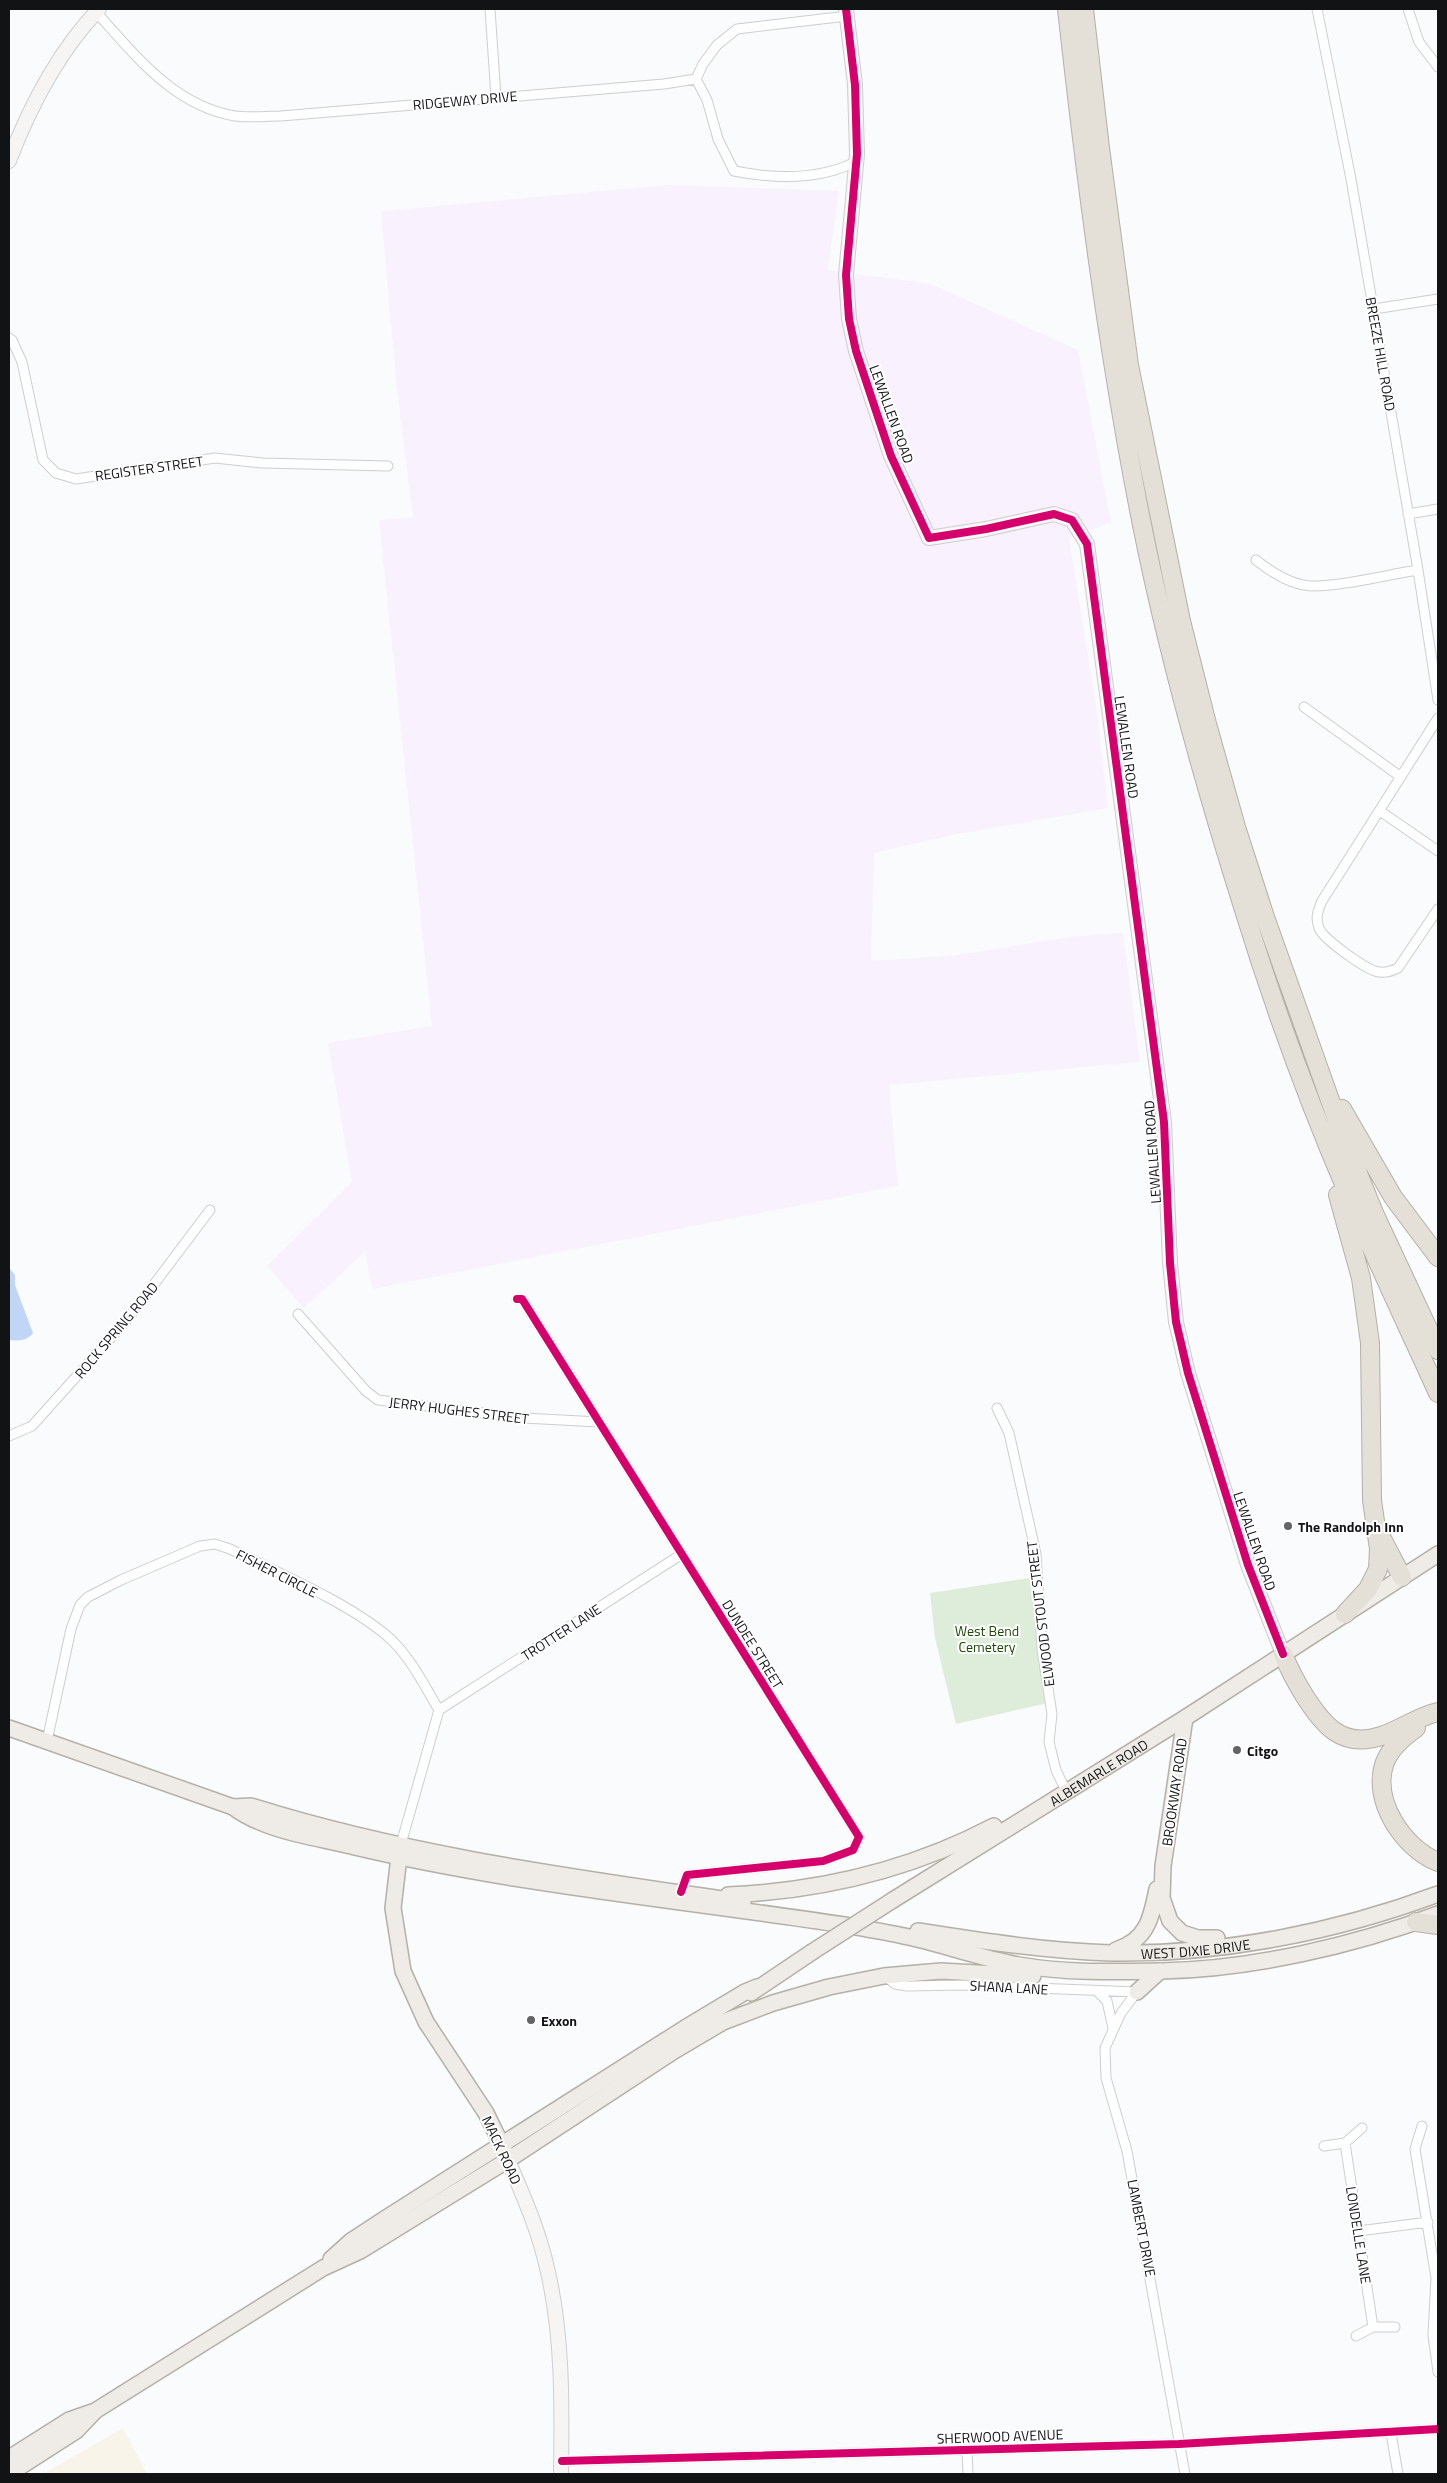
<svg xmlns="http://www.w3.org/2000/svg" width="1447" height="2483" font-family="'Titillium Web',sans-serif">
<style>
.commercial{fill:#f9f4ea}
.industrial{fill:#f9f2fe}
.green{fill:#deecda}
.water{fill:#c1d5f6}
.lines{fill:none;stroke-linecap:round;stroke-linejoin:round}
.street-casing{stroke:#cdced0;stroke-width:11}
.secondary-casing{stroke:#cdced0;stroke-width:16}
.primary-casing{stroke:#b5b0a7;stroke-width:18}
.highway-casing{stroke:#b5b0a7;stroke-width:20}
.street{stroke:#fefeff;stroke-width:9}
.secondary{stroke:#f7f5f3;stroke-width:14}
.primary{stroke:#efece7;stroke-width:15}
.highway{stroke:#e5e0d7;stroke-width:18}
.primary-bridge-casing{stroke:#b5b0a7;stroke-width:18;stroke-linecap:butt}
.primary-bridge{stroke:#efece7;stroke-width:15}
.cycleway-casing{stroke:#fff;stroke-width:11}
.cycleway{stroke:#d6006c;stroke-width:8}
.poi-dot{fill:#636466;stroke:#fff;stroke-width:2}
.labels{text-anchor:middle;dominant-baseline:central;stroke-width:4;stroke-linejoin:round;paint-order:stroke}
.street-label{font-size:14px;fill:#121315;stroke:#fff}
.poi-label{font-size:14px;font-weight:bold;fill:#121315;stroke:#fff;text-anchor:start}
.park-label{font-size:14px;fill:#1f4808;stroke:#fff}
</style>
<rect width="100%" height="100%" fill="#fafbfd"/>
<path class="commercial" d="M123 2428 147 2474H43Z"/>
<path class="industrial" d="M670 185 839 191 828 270 931 284 1078 350 1111 522 1069 539 1095 698 1108 808 952 835 874 853 871 961 958 955 1068 937 1123 933 1140 1062 889 1085 898 1186 372 1289 365 1252 304 1308 267 1266 352 1182 328 1043 432 1026 379 520 413 517 396 381 381 211Z"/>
<path class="green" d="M1030 1578 1048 1703 956 1724 935 1638 930 1593Z"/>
<path class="water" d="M9 1268 15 1275V1285L33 1333C27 1341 18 1341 9 1340Z"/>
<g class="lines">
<g class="street-casing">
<path id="street" d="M490 9 496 97
M1317 9 1351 179 1418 570 1438 700
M1408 9 1419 42 1438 67
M96 12C135 55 174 106 235 116 250 118 266 116 281 116L664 84 696 79 703 64 717 45 737 29 847 16
M696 79 707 100 718 139 734 171C775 179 819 181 857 161
M1374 309 1438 299
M9 338 12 340 22 362 43 460 56 473 76 479 215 458 262 463 388 466
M1408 514 1438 509
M1256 560C1271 572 1291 585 1311 586 1345 586 1385 575 1418 570
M1304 707 1401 777
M1438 718 1322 901C1318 910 1315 918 1319 928 1323 939 1363 967 1375 971 1383 974 1390 972 1398 968L1438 909
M1380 811 1438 851
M517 1299H522L859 1837 853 1850 823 1861 687 1875 681 1892
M298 1314 366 1391 378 1400 524 1418 599 1422
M997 1408 1009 1433 1036 1554 1042 1649 1052 1714 1049 1742 1056 1770 1066 1791
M9 1436 32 1426 127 1320 210 1210
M439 1710 682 1554
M47 1741 71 1629 80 1605 88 1597 121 1580 200 1546 215 1544 230 1549C278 1573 345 1601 386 1635 409 1654 424 1685 439 1710
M401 1844 439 1710
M885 1976 895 1984 907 1986 963 1985 1137 1992
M1097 1991 1107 2001 1113 2028
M1137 1992 1121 2013 1105 2048 1106 2078 1127 2151 1185 2474
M1422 2126 1415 2149 1436 2278 1433 2335 1438 2372
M1345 2143 1373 2327
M1324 2146 1345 2143 1362 2128
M1359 2231 1428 2222
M1356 2336 1373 2327H1395
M1391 2433 1398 2474
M967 2450 968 2474
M562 2461 1179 2444 1438 2429"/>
</g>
<g class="secondary-casing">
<path id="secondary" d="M846 9 855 85 857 154 846 275 849 319 856 351 891 456 929 538 986 529 1054 514 1072 520 1087 544 1164 1122 1170 1263 1176 1322 1188 1373 1248 1565 1283 1654
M9 161C30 106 58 52 99 9
M508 2160C523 2195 539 2231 547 2268 563 2334 562 2406 561 2474"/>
</g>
<g class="primary-casing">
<g id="primary">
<path d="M1185 1718 1163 1866 1162 1898 1170 1921 1182 1933 1198 1938H1217"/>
<path d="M9 1728 233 1807C266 1832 316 1837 355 1847 517 1885 680 1900 844 1925 868 1929 893 1933 917 1939 951 1947 984 1959 1019 1965 1064 1973 1114 1972 1161 1971 1252 1969 1353 1946 1438 1914"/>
<path d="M233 1807 251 1806C410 1856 578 1878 743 1902"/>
<path d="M400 1848 393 1908 403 1971 426 2022 486 2113 506 2154"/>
<path d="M728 1895C821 1891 912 1869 994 1826"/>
<path id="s1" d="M893 1900 1185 1718 1438 1554"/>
<path id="s2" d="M918 1931C982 1941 1046 1951 1111 1953 1221 1955 1336 1932 1438 1894"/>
<path d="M1116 1950C1147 1940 1151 1919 1157 1889"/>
<path d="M1137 1992 1160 1971"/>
<path d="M751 1993 812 1952"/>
<path d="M331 2259 351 2241 383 2220 685 2028 745 1992 757 1987"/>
<path d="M9 2458 69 2420 95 2411 323 2268 360 2251 508 2160 674 2051 723 2022 773 2003 829 1987 884 1976 941 1971 1033 1976"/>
<path d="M9 2474 76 2431 94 2412"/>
</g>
</g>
<g class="highway-casing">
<path id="highway" d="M1067 9C1086 181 1108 354 1142 525 1168 655 1204 783 1244 910 1273 1004 1307 1098 1346 1189 1375 1258 1407 1325 1438 1393
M1084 9 1100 148 1129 365 1181 621 1207 724 1236 827 1265 917 1341 1131 1374 1213 1438 1350
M1342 1109 1393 1197 1438 1257
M1338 1195 1361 1278 1370 1343 1372 1500 1379 1549 1378 1569 1368 1589 1345 1614
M1381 1537 1402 1577
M1283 1654C1289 1669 1296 1682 1304 1695 1323 1725 1342 1749 1381 1736 1400 1730 1419 1716 1438 1712
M1416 1728C1403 1737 1391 1747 1385 1762 1371 1800 1403 1848 1438 1862
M1416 1922 1438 1925"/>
</g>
<use href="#street" class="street"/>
<use href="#secondary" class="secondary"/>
<use href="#primary" class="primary"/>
<use href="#highway" class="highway"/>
<g class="primary-bridge-casing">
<path id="primary-bridge" d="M812 1952 893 1900"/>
</g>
<use href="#primary-bridge" class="primary-bridge"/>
<g class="cycleway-casing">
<path id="cycleway" d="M846 9 855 85 857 154 846 275 849 319 856 351 891 456 929 538 986 529 1054 514 1072 520 1087 544 1164 1122 1170 1263 1176 1322 1188 1373 1248 1565 1283 1654
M517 1299H522L859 1837 853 1850 823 1861 687 1875 681 1892
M562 2461 1179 2444 1438 2429"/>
</g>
<use href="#cycleway" class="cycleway"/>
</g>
<g class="poi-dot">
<circle cx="1288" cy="1526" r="5"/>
<circle cx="1237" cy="1750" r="5"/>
<circle cx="531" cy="2020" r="5"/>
</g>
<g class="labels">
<g class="street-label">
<text transform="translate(465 100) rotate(-5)">RIDGEWAY DRIVE</text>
<text transform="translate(1381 354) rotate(80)">BREEZE HILL ROAD</text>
<text transform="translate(892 414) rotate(70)">LEWALLEN ROAD</text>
<text transform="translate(149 468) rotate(-8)">REGISTER STREET</text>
<text transform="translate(1127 747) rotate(82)">LEWALLEN ROAD</text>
<text transform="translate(1152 1152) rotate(-94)">LEWALLEN ROAD</text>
<text transform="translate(116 1330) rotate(-50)">ROCK SPRING ROAD</text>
<text transform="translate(459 1410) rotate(7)">JERRY HUGHES STREET</text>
<text transform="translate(1255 1541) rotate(71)">LEWALLEN ROAD</text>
<text transform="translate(277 1573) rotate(27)">FISHER CIRCLE</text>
<text transform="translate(1040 1614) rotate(-97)">ELWOOD STOUT STREET</text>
<text transform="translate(561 1632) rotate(-33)">TROTTER LANE</text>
<text transform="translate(753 1644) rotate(58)">DUNDEE STREET</text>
<text stroke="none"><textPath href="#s1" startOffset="242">ALBEMARLE ROAD</textPath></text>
<text transform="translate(1174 1792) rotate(-82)">BROOKWAY ROAD</text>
<text stroke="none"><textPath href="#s2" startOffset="279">WEST DIXIE DRIVE</textPath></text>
<text transform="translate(1009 1987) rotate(3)">SHANA LANE</text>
<text transform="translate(502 2150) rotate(65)">MACK ROAD</text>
<text transform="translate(1142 2228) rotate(79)">LAMBERT DRIVE</text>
<text transform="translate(1359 2235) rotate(81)">LONDELLE LANE</text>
<text transform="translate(1000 2436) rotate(-2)">SHERWOOD AVENUE</text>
</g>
<g class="poi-label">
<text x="1298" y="1526">The Randolph Inn</text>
<text x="1247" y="1750">Citgo</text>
<text x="541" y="2020">Exxon</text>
</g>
<g class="park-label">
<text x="987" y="1630">West Bend<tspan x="987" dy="16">Cemetery</tspan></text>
</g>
</g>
<rect width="1447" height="2483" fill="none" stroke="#121315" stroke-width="20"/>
</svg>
